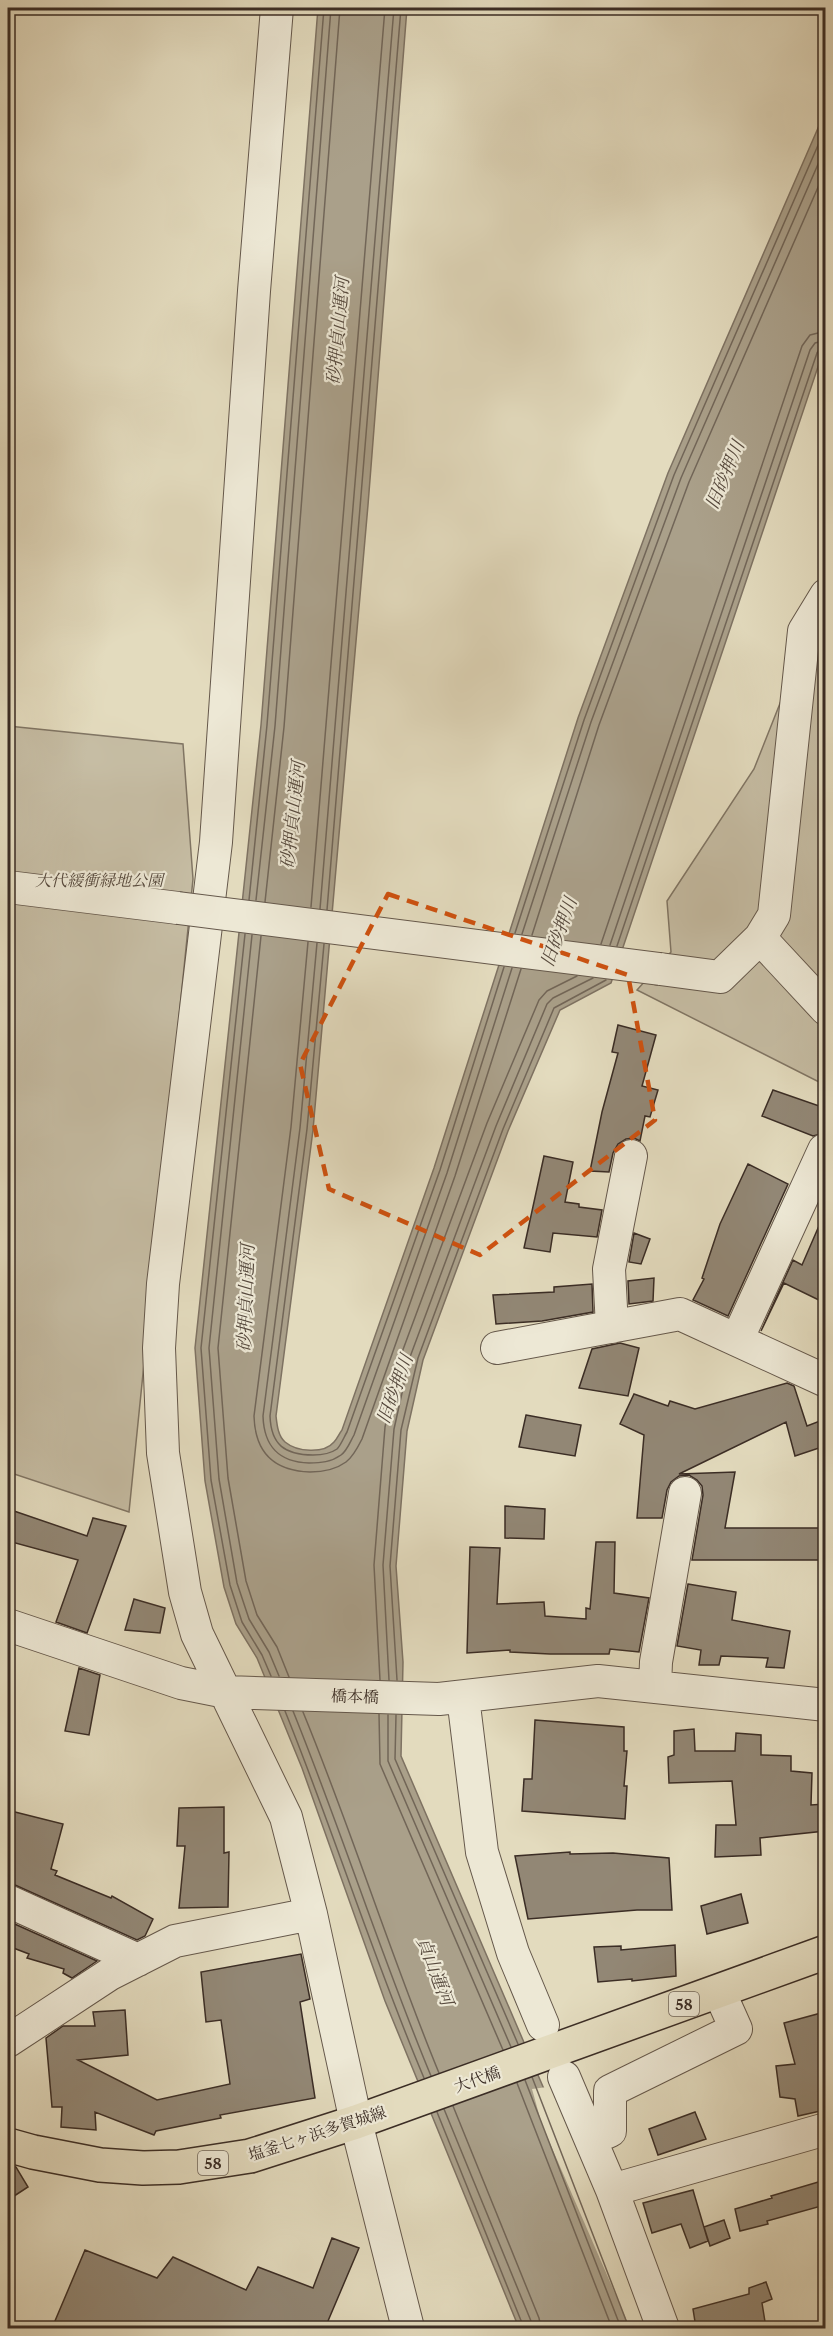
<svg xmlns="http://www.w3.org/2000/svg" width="833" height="2336" font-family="'Libre Caslon Text','Noto Serif JP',serif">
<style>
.green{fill:#c6bda4;stroke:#807564;stroke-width:1.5}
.water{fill:#aaa08a;stroke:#7e7262;stroke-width:1.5}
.pier{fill:#e3dbbe}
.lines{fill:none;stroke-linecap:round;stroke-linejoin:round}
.shore{stroke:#726658;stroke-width:1.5}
.building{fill:#928775;stroke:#3b2d25;stroke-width:1.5}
.minor-casing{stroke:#65584b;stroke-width:34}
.major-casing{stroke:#3b2d25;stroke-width:36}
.minor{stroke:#ede8d5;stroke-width:32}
.major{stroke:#e3dbbe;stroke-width:33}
.minor-bridge-casing{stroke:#65584b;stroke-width:34;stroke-linecap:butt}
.minor-bridge{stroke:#ede8d5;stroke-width:32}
.marked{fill:none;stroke:#ce5210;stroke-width:4.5;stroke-dasharray:12 8;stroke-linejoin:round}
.labels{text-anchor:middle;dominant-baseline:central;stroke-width:4.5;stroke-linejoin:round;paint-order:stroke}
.shield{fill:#ede8d5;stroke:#70655a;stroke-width:1.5}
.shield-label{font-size:15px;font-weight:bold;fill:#3b2d25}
.park-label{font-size:16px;font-style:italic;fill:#574a3e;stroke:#ede8d5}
.street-label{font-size:16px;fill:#3b2d25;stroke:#ede8d5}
.water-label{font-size:18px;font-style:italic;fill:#574a3e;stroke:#ede8d5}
</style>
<rect width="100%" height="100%" fill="#e3dbbe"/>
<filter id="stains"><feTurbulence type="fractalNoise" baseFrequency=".00333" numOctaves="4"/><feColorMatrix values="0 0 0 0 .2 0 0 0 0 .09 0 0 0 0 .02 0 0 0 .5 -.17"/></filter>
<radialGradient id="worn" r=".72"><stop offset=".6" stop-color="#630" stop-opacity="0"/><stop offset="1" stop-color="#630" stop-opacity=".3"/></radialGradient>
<path class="green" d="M825 590V1085L637 990 671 952 667 901 754 769Z
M8 726 183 744 193 879 129 1512 8 1472Z"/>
<path class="water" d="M318 8H407L368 505 313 1130 276 1416C277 1425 278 1436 285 1442 297 1452 324 1454 334 1442 337 1439 339 1434 342 1430L434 1168 578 718 668 473 825 112V346L611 983 560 1010 508 1131 423 1360 407 1431 396 1566 403 1662 401 1756 553 2110 636 2328H519L385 2001 302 1768 257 1658 236 1624 224 1587 205 1481 195 1348 261 725Z"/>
<path class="pier" d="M547 2087 556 2109 639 2328H630L542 2125 532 2089Z"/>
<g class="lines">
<path class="shore" d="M249 900 267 725 324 8
M256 900 275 726 331 8
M265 902 284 727 340 8
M311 907 385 8
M320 909 394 8
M327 910 401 8
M515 933 584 720 674 475 826 127
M245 934 201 1348 211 1480 230 1585 242 1622 262 1655 271 1676
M522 934 591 722 681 478 826 146
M252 935 209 1348 219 1479 237 1583 249 1619 269 1652 279 1676
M532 935 599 725 689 482 826 169
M261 936 218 1348 228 1478 246 1581 257 1615 277 1647 289 1677
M308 942 291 1127 254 1416C255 1452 274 1471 310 1472 323 1472 335 1470 346 1462 353 1457 358 1447 362 1439L455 1176 521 969
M317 943 300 1128 263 1416C264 1447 279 1462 309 1463 321 1463 331 1462 341 1455 347 1451 350 1442 354 1435L447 1173 512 968
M324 944 307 1129 270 1416C271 1445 285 1455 313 1455 321 1455 330 1454 337 1449 341 1445 344 1437 347 1432L440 1170 504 967
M601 944 802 346 810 335 826 331
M610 945 810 350 815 343 826 340
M617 946 817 353 820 348H826
M380 1680 374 1565 385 1427 401 1355 487 1123 539 1000 547 991 577 976
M389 1680 383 1565 394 1429 410 1357 496 1126 547 1004 553 998 593 978
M397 1680 390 1566 401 1430 418 1358 503 1129 554 1008 606 980
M285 1711C334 1832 373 1958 424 2078
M293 1711C342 1832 381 1956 431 2076
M303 1712C352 1831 390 1954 439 2073
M379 1714 380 1764 503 2050
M388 1715V1761L511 2047
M396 1715 395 1759 518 2044
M532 2077 629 2328
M525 2080 621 2328
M517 2083 612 2328
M453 2106 539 2318 541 2328
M444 2109 531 2321 532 2328
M437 2112 524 2328"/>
</g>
<path class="building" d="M618 1025 656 1035 642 1086 658 1090 650 1117 645 1116 640 1141 634 1138 626 1139 618 1144 613 1153 609 1172 590 1171 602 1112 618 1053 612 1052Z
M773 1090 825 1108V1133L813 1136 762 1116Z
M544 1156 573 1162 565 1202 579 1204V1207L602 1210 597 1237 553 1233 550 1252 524 1248Z
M748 1164 788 1184 728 1316 693 1300 704 1279 702 1278 720 1224Z
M825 1212V1303L784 1283 761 1331 793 1260 802 1265Z
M634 1233 650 1239 641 1264 629 1262Z
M654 1278 653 1301 629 1304 628 1281Z
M592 1284 593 1312 542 1321 496 1324 493 1295 554 1292V1287Z
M620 1343 639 1348 628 1396 579 1388 592 1349Z
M787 1383 794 1386 807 1426 825 1419V1446L795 1456 786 1422 679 1474 735 1472 725 1528H825V1560H692L703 1495 702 1486 697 1480 689 1475 679 1476 671 1482 667 1490 662 1518H637L644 1435 620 1424 634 1394 668 1406 670 1401 695 1409Z
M526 1415 581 1425 575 1456 519 1447Z
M505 1506 545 1509 544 1539 505 1538Z
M14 1511 87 1536 93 1518 126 1526 87 1633 56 1622 78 1560 8 1541V1530Z
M596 1542H615L614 1593 649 1598 639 1652 610 1649 609 1654H550L510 1652V1650L467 1653 470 1547 500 1548 497 1604 544 1602 545 1616 586 1619V1608L590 1609Z
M688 1584 736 1592 732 1620 790 1631 784 1668 766 1667 768 1658 721 1656 719 1665H699L701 1650 677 1646Z
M134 1599 165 1608 160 1633 125 1630Z
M79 1668 100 1675 89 1735 65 1731Z
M535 1720 624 1727V1751H627L624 1786H627L625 1819 522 1811 524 1779H532Z
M694 1729 695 1751H735L736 1733 761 1735V1755L791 1756V1771L812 1773 811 1805 825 1804V1831L760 1838 761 1855 715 1857 716 1825H736L732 1781 669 1783 668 1757 674 1755V1731Z
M224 1807V1853L229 1852 228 1907 179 1908 185 1846H177L179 1808Z
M11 1811 63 1824 51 1869 57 1871 55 1875 111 1898 112 1896 153 1919 145 1936 137 1940 15 1885 8 1883V1828Z
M570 1852V1854L613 1853 669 1858 672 1910H637L528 1919 515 1856Z
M741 1894 748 1923 707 1934 701 1906Z
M8 1921 97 1961 72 1978 63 1973 64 1969 27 1958 29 1954 8 1946Z
M675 1945 676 1976 632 1981V1979L598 1982 594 1947 621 1946V1950Z
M301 1954 310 1999 300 2002 315 2098 220 2115 221 2118 156 2131 154 2135 95 2112 96 2130 61 2127 62 2107H52L46 2038 63 2026H95L93 2012 125 2010 128 2055 78 2060 157 2100 230 2084 221 2020 206 2022 201 1972Z
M821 2013 825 2028V2110L798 2116 795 2099 780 2097 776 2066 795 2064 784 2023Z
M695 2112 706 2139 658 2155 649 2129Z
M8 2164 16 2167 28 2187 8 2200Z
M825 2180V2205L767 2221 768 2224 740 2231 735 2209 772 2198 771 2196Z
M693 2190 708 2241 690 2248 681 2224 652 2233 643 2203Z
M724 2220 730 2238 710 2246 704 2227Z
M332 2238 359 2248 325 2328H52L85 2250 157 2278 173 2257 246 2290 258 2267 313 2288Z
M766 2282 772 2299 762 2303 766 2328H696L693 2309 749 2294V2288Z"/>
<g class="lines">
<g class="minor-casing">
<path id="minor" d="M277 8 254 291 216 842 163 1284 159 1348 163 1453 185 1592 197 1634 286 1817 311 1914 356 2122 408 2328
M8 887 178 908
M760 938 826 1009
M660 969 720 977 760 938 774 915 804 631 826 595
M612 1327 609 1269 631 1156
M737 1340 824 1150
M497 1348 680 1314 826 1381
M8 1625 181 1683 226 1692 439 1699 598 1681 826 1705
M655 1687 656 1662 685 1493
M463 1697 482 1852 513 1953 543 2025
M8 1901 138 1960
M8 2041 110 1974 175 1941 311 1914
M564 2077 612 2190 663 2328
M592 2139 610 2131V2091L736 2029 719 1991
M612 2190 826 2129"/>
</g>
<g class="major-casing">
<path id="major" d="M8 2145 33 2152 100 2165 143 2168 179 2167 250 2156 356 2122 826 1952"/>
</g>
<use href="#minor" class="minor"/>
<use href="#major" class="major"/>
<g class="minor-bridge-casing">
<path id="minor-bridge" d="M178 908 660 969"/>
</g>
<use href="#minor-bridge" class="minor-bridge"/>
</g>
<path class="marked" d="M388 894 628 975 655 1120 480 1255 329 1189 300 1064Z"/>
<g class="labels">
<g class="shield">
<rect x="669" y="1992" width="30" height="24" rx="4.5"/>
<rect x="198" y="2151" width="30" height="24" rx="4.5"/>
</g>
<g class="shield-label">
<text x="684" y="2004">58</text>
<text x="213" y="2163">58</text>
</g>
<g class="park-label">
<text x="99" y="880">大代緩衝緑地公園</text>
</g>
<g class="street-label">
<text transform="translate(355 1696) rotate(2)">橋本橋</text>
<text transform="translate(477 2079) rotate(-19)">大代橋</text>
<text transform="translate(317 2133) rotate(-18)">塩釜七ヶ浜多賀城線</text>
</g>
<g class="water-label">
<text transform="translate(338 331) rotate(-85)">砂押貞山運河</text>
<text transform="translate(725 475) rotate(-67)">旧砂押川</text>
<text transform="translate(293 815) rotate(-84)">砂押貞山運河</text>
<text transform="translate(559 932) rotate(-70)">旧砂押川</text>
<text transform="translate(246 1298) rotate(-88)">砂押貞山運河</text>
<text transform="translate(395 1389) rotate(-70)">旧砂押川</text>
<text transform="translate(435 1971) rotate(69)">貞山運河</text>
</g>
</g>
<rect width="833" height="2336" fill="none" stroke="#e3dbbe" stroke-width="30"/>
<rect x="9" y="9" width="815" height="2318" fill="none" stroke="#3b2d25" stroke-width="3"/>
<rect x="15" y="15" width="803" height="2306" fill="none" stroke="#3b2d25" stroke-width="1.5"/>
<rect width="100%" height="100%" filter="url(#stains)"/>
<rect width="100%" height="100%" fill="url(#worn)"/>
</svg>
